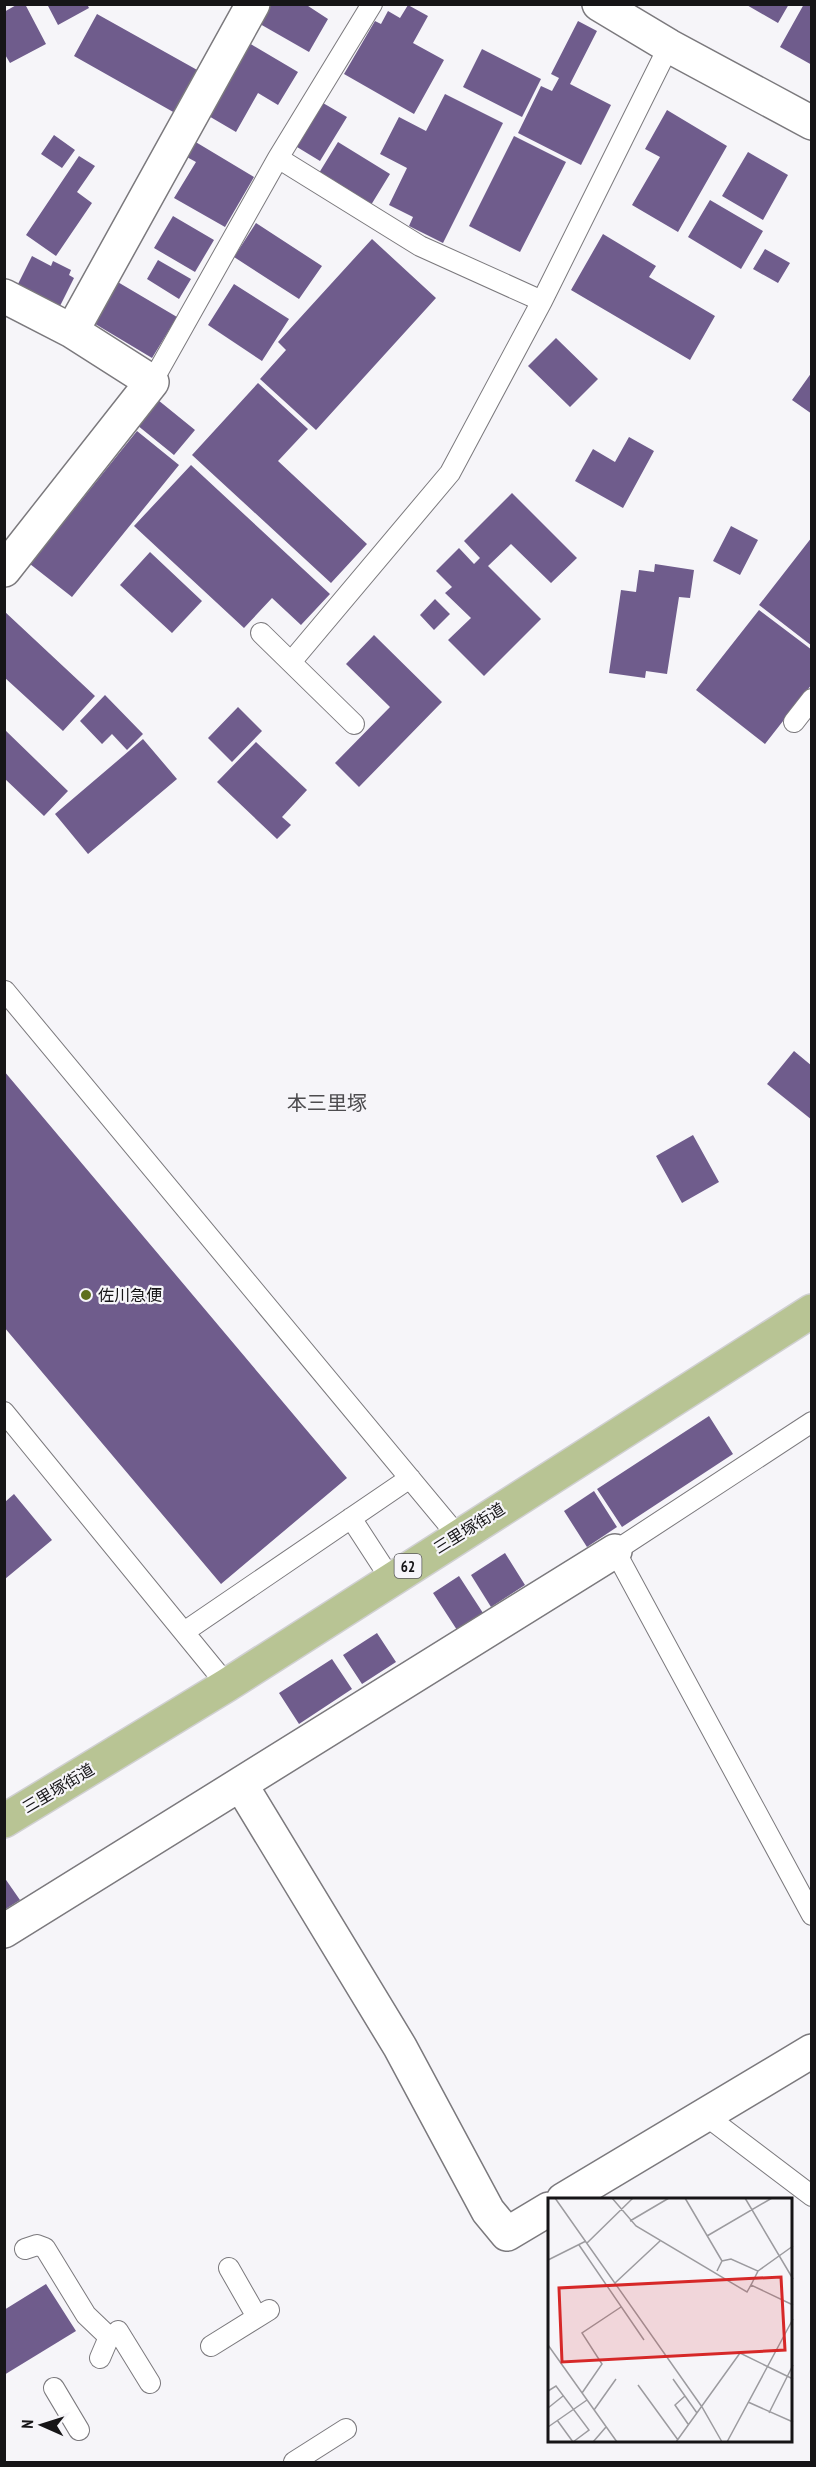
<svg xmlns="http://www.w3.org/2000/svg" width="816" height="2467" font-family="'PT Sans Narrow','Noto Sans JP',sans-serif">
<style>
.building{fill:#6f5c8c}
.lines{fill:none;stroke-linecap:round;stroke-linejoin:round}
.service-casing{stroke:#7b797d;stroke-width:22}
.minor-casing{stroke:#7b797d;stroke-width:36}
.tertiary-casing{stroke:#7b797d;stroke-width:36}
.primary-casing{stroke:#d0d0d1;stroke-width:36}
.service{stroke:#fff;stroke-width:20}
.minor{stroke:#fff;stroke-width:33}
.tertiary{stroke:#fff;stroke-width:33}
.primary{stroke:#b8c494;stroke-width:33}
.poi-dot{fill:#5e701d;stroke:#f6f5f9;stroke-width:2}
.labels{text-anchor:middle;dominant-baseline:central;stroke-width:4.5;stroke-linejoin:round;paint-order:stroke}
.shield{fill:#f6f5f9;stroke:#59585b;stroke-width:1.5}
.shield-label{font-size:15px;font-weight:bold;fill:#161517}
.poi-label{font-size:16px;fill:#161517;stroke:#f6f5f9;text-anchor:start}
.street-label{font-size:16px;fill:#161517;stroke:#f6f5f9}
.quarter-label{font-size:20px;fill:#4d4c4f;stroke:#f6f5f9}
.inset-road{fill:none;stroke:#9c9b9f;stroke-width:1.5}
.view{fill:#d62828;fill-opacity:0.15;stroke:#d62828;stroke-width:3}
.inset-edge{fill:none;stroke:#161517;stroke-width:3}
</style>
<rect width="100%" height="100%" fill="#f6f5f9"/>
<path class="building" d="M18 4H25L46 44 10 63 4 53V12Z
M47 4H87L89 8 58 25Z
M271 4H305L328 19 309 52 260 24Z
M745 4H789L778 23Z
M804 4H812V65L780 47Z
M408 5 428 16 413 43 444 60 414 114 344 74 375 21 381 24 388 11 400 18Z
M97 14 199 71 175 113 74 56Z
M578 21 597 31 570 84 611 105 581 165 518 133 541 86 552 91 559 78 551 74Z
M249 43 298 72 278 105 258 93 236 132 207 115Z
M482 49 541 79 522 117 463 87Z
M445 94 503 123 443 243 409 226 413 217 389 205 407 168 380 154 399 117 426 131Z
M323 103 347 117 320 161 297 147Z
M667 110 727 146 678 232 632 205 660 157 645 149Z
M54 135 75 150 62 168 41 154Z
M514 136 566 162 520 252 469 226Z
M194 141 254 177 225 227 174 198 196 162 185 156Z
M338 142 390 174 371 205 319 173Z
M748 152 788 175 763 220 722 196Z
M79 156 95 166 77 192 92 203 56 256 26 235Z
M710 200 763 231 741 269 688 237Z
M173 216 214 240 195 272 154 248Z
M256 223 322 266 299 299 234 257Z
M603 234 656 266 649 277 715 316 690 360 571 290Z
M372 239 436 298 316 430 260 379 286 350 278 342Z
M765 249 790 263 778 283 753 269Z
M32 256 51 266 53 261 71 270 69 275 74 278 60 306 18 284Z
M158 260 191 279 179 299 147 279Z
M116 281 177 317 152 358 92 322Z
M234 284 289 319 262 361 208 325Z
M556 338 598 379 570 407 528 366Z
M812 372V414L792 400Z
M258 383 308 429 278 461 367 544 331 583 192 455Z
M158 400 195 430 174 455 137 425Z
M137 431 179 465 72 597 30 564Z
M629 437 654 451 623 508 575 481 593 449 615 462Z
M191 465 330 594 301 625 272 598 244 628 134 526Z
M512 493 577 558 551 583 511 544 488 566 541 619 484 676 448 640 471 618 445 593 452 587 436 571 459 548 474 564 480 558 464 541Z
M731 526 758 540 740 575 713 561Z
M812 537V646L759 605Z
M150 552 202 601 172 633 120 585Z
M655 564 694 570 690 598 679 597 667 674 646 671 645 678 609 673 621 590 636 592 639 570 654 572Z
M435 599 450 614 434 630 420 615Z
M759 610 812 650V684L765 744 696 690Z
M4 611 95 696 63 731 4 677Z
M374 635 442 702 359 787 335 763 390 707 346 664Z
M105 695 143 734 127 750 112 734 102 744 80 721Z
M238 707 262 731 232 762 208 738Z
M4 729 68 791 44 816 4 778Z
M143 739 177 779 88 854 55 814Z
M256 742 307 790 282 817 291 825 277 839 217 782Z
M794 1051 812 1066V1120L767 1084Z
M4 1071 347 1478 221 1584 4 1327Z
M693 1135 719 1182 682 1203 656 1156Z
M709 1416 733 1454 622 1527 597 1489Z
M594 1491 617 1527 587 1547 564 1511Z
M14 1494 52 1540 5 1579V1502Z
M505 1553 525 1585 491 1607 471 1575Z
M459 1576 483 1613 457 1630 433 1593Z
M377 1633 396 1662 362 1684 343 1655Z
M332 1659 352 1689 299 1724 279 1693Z
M4 1877 20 1900 4 1910Z
M46 2284 76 2331 4 2375V2310Z"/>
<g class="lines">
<g class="service-casing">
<path id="service" d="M278 158 420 246 542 301
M152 382 278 158 372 4
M261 633 354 724
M291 662 450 473 542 301 669 46
M794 722 812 699
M5 991 457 1535
M4 1412 227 1685
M812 1422 615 1551 812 1915
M351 1518 390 1578
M184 1632 410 1478
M705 2115 812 2196
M25 2249 37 2245 45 2248 86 2315 109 2337 100 2358
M229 2268 257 2317
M118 2331 150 2383
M211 2346 269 2310
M54 2388 79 2430
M294 2462 346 2429"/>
</g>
<g class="minor-casing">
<path id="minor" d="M4 296 72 331
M4 570 152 382 72 331 253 4
M241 1785 400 2047 488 2211 507 2234 549 2209
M4 1931 615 1551
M563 2200 812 2051"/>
</g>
<g class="tertiary-casing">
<path id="tertiary" d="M599 4 669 46 812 123"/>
</g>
<g class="primary-casing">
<path id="primary" d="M4 1821 227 1685 812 1311"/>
</g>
<use href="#service" class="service"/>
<use href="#minor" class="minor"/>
<use href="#tertiary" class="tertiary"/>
<use href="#primary" class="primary"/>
</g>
<circle class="poi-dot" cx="86" cy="1295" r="6"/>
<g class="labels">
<rect class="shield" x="394.5" y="1554" width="27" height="24" rx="4.5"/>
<g class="shield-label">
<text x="408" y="1566">62</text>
</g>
<g class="poi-label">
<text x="98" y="1295">佐川急便</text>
</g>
<g class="street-label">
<text transform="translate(469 1528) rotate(-32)">三里塚街道</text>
<text transform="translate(58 1788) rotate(-31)">三里塚街道</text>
</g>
<g class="quarter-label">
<text x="327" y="1103">本三里塚</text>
</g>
</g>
<g transform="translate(548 2198)">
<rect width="244" height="244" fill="#f6f5f9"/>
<path class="inset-road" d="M7 0 154 209 174 244M64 0 88 28 199 94 203 87 245 107M137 0 174 63M197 0 245 81M82 23 121 0M159 38 224 0M39 45 85 0M31 47 96 142M0 62 38 43M169 73 174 63 183 61 210 73 203 87M210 73 245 48M67 85 112 43M0 147 69 244M125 181 149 215M90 187 130 242M0 193 8 188 41 232 25 244M34 195 54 166 34 135 73 109M137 198 127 207 140 226M200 204 245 224M0 210 15 198M46 212 68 181M221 215 245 167M9 222 25 244M0 229 39 202M45 244 58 229M128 244 192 155 245 181M179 244 245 121"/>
<path class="view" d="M233 79 237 152 14 164 11 90Z"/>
<rect width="244" height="244" class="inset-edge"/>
</g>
<rect width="816" height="2467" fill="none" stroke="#161517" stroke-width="12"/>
<g transform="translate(42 2425) rotate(273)" stroke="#f6f5f9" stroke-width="4.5" paint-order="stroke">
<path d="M0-4.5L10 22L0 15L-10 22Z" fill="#161517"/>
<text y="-9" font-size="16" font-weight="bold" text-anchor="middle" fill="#161517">N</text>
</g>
</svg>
